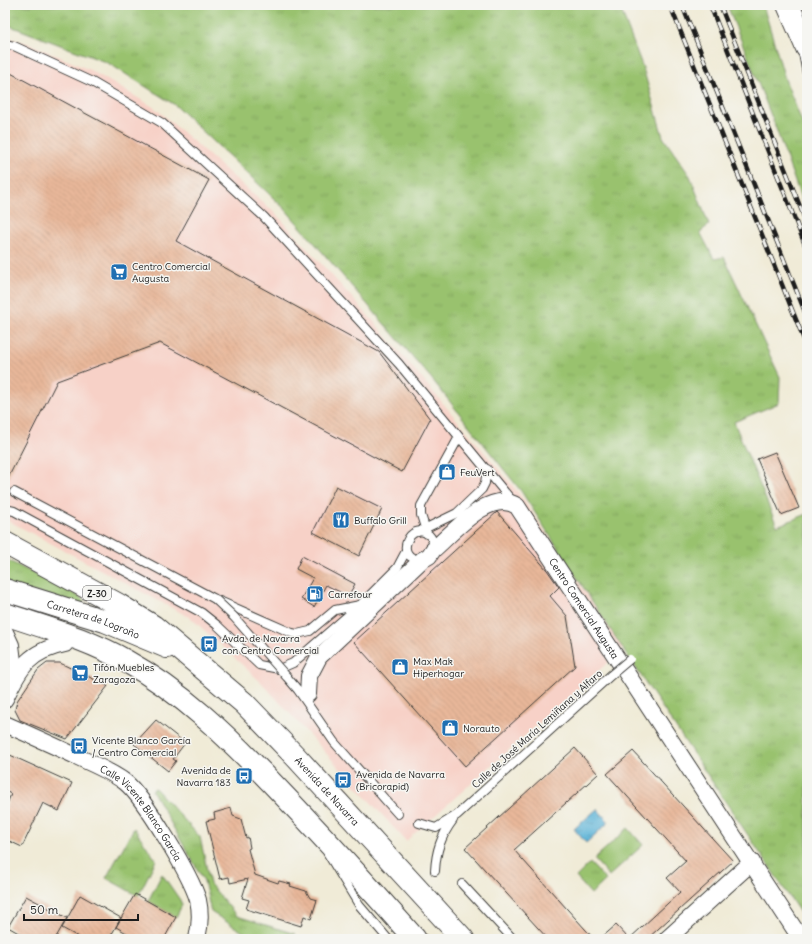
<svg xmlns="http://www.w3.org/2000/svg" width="812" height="944" font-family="Delius,sans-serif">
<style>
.built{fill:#f7d1c7}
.grass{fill:url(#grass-tufts);stroke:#5a6f45}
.garden{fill:#99c26e;stroke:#5a6f45}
.water{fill:url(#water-ripples);stroke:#3b677a}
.building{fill:url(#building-back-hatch)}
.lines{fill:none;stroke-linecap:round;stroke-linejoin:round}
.lane-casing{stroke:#3c3b38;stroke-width:10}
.street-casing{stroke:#3c3b38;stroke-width:18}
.primary-casing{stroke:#3c3b38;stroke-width:24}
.highway-casing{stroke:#3c3b38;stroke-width:24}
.lane{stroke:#fff;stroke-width:8}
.street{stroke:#fff;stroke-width:16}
.primary{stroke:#fff;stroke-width:22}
.highway{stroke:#fff;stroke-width:22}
.rail-casing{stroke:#1c1c1c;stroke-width:4.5}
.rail{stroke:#f6f6f2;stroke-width:3;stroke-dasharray:9;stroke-linecap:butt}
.lane-bridge-casing{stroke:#3c3b38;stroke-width:10;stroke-linecap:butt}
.lane-bridge{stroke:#fff;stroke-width:8}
.labels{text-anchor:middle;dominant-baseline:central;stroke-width:3;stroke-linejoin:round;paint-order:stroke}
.shield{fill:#f6f6f2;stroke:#5d5d5c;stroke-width:1}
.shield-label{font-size:9px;font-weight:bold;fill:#1c1c1c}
.poi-label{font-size:10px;fill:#1c1c1c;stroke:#f6f6f2;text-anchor:start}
.street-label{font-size:10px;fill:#1c1c1c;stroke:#f6f6f2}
</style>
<defs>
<pattern id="grass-tufts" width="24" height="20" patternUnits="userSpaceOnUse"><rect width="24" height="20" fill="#99c26e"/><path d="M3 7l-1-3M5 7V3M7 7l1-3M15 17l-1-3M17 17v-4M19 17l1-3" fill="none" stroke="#83a65f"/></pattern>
<pattern id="water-ripples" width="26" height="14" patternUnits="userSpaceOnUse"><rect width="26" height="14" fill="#5ab2d7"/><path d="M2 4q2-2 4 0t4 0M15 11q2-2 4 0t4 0" fill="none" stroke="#4a90ae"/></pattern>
<pattern id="building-back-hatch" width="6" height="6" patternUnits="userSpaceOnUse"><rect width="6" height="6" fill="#e8b79a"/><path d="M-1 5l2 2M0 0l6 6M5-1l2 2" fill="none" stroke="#c69d84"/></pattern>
</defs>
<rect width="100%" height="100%" fill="#f6f6f2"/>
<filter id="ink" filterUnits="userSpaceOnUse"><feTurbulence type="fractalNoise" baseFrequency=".025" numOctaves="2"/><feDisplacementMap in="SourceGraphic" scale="8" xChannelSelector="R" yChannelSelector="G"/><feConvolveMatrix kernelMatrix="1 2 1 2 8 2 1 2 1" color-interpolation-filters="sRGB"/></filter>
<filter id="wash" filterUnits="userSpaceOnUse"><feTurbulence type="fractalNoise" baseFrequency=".012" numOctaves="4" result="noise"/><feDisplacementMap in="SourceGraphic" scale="16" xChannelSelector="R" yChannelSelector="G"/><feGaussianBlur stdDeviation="0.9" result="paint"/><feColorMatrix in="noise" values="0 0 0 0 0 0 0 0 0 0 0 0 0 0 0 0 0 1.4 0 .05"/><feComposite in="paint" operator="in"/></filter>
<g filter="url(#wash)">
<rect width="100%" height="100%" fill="#f0ebd7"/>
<path class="built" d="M5 37 30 44 92 71 155 108 277 215 375 323 518 492 623 649 406 841 262 683 191 618 5 519Z"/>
<path class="grass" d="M5 5H619L643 68 663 137 690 176 709 225 700 232 714 259 724 257 780 377 779 403 734 422 777 526 807 514V923L623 649 521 491 431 378 285 209 175 105 108 63 5 24Z
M727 5H763L785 79 807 135V215L774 123Z
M5 559 80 597 84 601 83 604 5 585Z
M155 788 200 837 210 884 237 916 295 934 288 939H254L211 912 204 881 152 790Z
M134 828 156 860 138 896 106 878Z
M590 863 606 880 591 894 576 877Z
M162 874 180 900 182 905 176 917 148 901Z"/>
<path class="garden" d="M628 828 643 845 609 876 594 859Z"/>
<path class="water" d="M597 809 609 822 586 843 574 829Z"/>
<g id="blocks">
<path class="building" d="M5 70 209 180 176 241 379 352 430 419 402 472 160 343 57 381 5 484Z
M775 452 799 508 781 515 757 459Z
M336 486 382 509 359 556 313 532Z
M497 512 547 570 559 587 550 596 567 616 575 666 465 766 354 642Z
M302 556 355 584 348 596 326 585 314 607 301 599 313 578 296 569Z
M47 663H60L108 686 67 739 20 720 15 710 17 701 38 670Z
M156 720 185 743 173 759 176 761 168 771 134 744Z
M575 748 598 774 514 850 594 939H548L465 848Z
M633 751 733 861 647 939H600L616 925 629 939 680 892 667 878 686 861 607 774Z
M10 755 72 783 59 811 43 803 22 847 5 839V809L11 794 5 791V766Z
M231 808 233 816 241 819 246 838 248 837 250 848 248 849 255 875 278 883 279 881 291 884 290 886 306 891 310 898 317 900 311 919 304 916 301 926 246 909 249 900 242 898 248 879 230 883 229 877 220 879 206 821 215 819 214 813Z
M135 894 176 917 164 939H137L116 927Z
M80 895 121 918 109 939H82L62 928Z
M26 896 67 918 55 939H29L8 927Z"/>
</g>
</g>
<g filter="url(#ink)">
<use href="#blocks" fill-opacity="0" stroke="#3c3b38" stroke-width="1"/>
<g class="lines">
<g class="lane-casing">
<path id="lane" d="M5 44 14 46 92 82 162 123 264 217 399 364 513 502
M802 48 807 74
M14 492 215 599 292 633 297 634 310 631 335 610 360 605 397 568 406 551
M5 509 14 511 202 613 217 625 259 665 279 669 293 663 360 605
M418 532 457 513 482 489 485 483 487 469
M427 534 421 515V506L459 437
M422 560C391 559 411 519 429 535 433 539 434 544 433 550
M286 676 298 690 334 742 398 814
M419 823 436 828 457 815 611 675
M328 854 359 905 388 939
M435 871C436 851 441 836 453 820
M462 884 513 939"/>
</g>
<g class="street-casing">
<g id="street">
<path d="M5 632 11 645 15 678"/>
<path id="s1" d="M308 694 309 676 319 657 422 560 429 556 433 550C453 533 490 488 517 506L801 939"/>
<path d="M5 699C20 666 30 651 65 644"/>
<path id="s2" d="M5 724C30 735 55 746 80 758 95 765 112 772 125 782 144 797 191 876 198 900 201 913 200 926 197 939"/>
<path d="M667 939 752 862"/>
</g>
</g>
<g class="primary-casing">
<g id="primary">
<path id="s3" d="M5 543 119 605 153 626 244 703 296 757 463 939"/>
<path id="s4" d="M5 590 105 621 167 647"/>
<path d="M5 614C46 628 88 639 126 661 182 692 228 737 272 783 321 834 368 886 415 939"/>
</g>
</g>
<g class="highway-casing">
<path id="highway" d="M788 5 807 48"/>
</g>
<use href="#lane" class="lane"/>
<use href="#street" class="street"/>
<use href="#primary" class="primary"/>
<use href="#highway" class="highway"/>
<g class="rail-casing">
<path id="rail" d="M670 5 807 347
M682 5 807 317
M710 5 807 250
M720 5 807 224"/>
</g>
<use href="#rail" class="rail"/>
<g class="lane-bridge-casing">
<path id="lane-bridge" d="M215 599 234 617 286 676
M611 675 630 659"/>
</g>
<use href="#lane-bridge" class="lane-bridge"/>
</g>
</g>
<defs>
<g id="supermarket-square" transform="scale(0.9)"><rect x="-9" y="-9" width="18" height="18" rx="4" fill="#1f6fb2" stroke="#f6f6f2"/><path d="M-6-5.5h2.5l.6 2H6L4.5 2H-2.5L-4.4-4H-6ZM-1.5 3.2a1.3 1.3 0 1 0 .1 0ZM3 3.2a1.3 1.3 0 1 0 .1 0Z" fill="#fff"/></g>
<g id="shop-square" transform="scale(0.9)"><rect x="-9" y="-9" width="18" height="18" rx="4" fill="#1f6fb2" stroke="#f6f6f2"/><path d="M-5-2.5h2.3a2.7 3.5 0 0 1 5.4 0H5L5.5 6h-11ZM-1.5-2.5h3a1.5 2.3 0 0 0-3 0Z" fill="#fff"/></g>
<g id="restaurant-square" transform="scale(0.9)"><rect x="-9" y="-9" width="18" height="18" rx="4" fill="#1f6fb2" stroke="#f6f6f2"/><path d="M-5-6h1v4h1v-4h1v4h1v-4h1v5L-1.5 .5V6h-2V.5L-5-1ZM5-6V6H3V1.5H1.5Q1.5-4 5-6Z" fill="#fff"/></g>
<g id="fuel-square" transform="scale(0.9)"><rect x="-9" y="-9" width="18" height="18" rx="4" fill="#1f6fb2" stroke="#f6f6f2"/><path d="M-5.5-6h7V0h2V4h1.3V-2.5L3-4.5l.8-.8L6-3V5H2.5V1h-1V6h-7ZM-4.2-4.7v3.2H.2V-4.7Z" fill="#fff"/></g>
<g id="bus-square" transform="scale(0.9)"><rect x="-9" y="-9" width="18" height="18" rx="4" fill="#1f6fb2" stroke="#f6f6f2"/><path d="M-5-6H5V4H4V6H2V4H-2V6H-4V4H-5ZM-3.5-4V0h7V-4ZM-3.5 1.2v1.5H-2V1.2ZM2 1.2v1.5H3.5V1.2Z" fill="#fff"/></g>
</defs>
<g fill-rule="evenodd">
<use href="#supermarket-square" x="119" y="272"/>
<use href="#shop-square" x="447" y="472"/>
<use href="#restaurant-square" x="341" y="520"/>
<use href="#fuel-square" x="315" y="594"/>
<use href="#bus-square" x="209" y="644"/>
<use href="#shop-square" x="400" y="667"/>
<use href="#supermarket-square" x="80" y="673"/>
<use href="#shop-square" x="450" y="728"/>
<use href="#bus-square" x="79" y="746"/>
<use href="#bus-square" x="244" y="776"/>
<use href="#bus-square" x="343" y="780"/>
</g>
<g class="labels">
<rect class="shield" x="83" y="586" width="28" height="14" rx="3"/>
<g class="shield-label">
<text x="97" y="593">Z-30</text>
</g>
<g class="poi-label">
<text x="132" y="266">Centro Comercial<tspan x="132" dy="12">Augusta</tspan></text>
<text x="460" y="472">FeuVert</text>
<text x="354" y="520">Buffalo Grill</text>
<text x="328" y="594">Carrefour</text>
<text x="222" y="638">Avda. de Navarra<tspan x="222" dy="12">con Centro Comercial</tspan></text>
<text x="413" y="661">Max Mak<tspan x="413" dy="12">Hiperhogar</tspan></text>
<text x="93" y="667">Tifón Muebles<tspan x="93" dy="12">Zaragoza</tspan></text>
<text x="463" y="728">Norauto</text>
<text x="92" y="740">Vicente Blanco García<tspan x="92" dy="12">/ Centro Comercial</tspan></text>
<text x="231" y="770" text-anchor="end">Avenida de<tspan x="231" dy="12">Navarra 183</tspan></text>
<text x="356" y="774">Avenida de Navarra<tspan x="356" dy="12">(Bricorapid)</tspan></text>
</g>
<g class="street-label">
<text stroke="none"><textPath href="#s1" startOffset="420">Centro Comercial Augusta</textPath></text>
<text stroke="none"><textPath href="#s4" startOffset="93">Carretera de Logroño</textPath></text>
<text transform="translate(537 729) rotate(-42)">Calle de José María Lemiñana y Alfaro</text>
<text stroke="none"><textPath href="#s3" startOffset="410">Avenida de Navarra</textPath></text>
<text stroke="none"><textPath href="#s2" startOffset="167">Calle Vicente Blanco García</textPath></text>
</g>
</g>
<rect width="812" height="944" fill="none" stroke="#f6f6f2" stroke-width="20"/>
<path d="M24 914v6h114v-6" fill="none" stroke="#1c1c1c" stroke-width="2"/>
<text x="30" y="914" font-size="12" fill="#1c1c1c" stroke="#f6f6f2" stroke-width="3" paint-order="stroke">50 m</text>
</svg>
